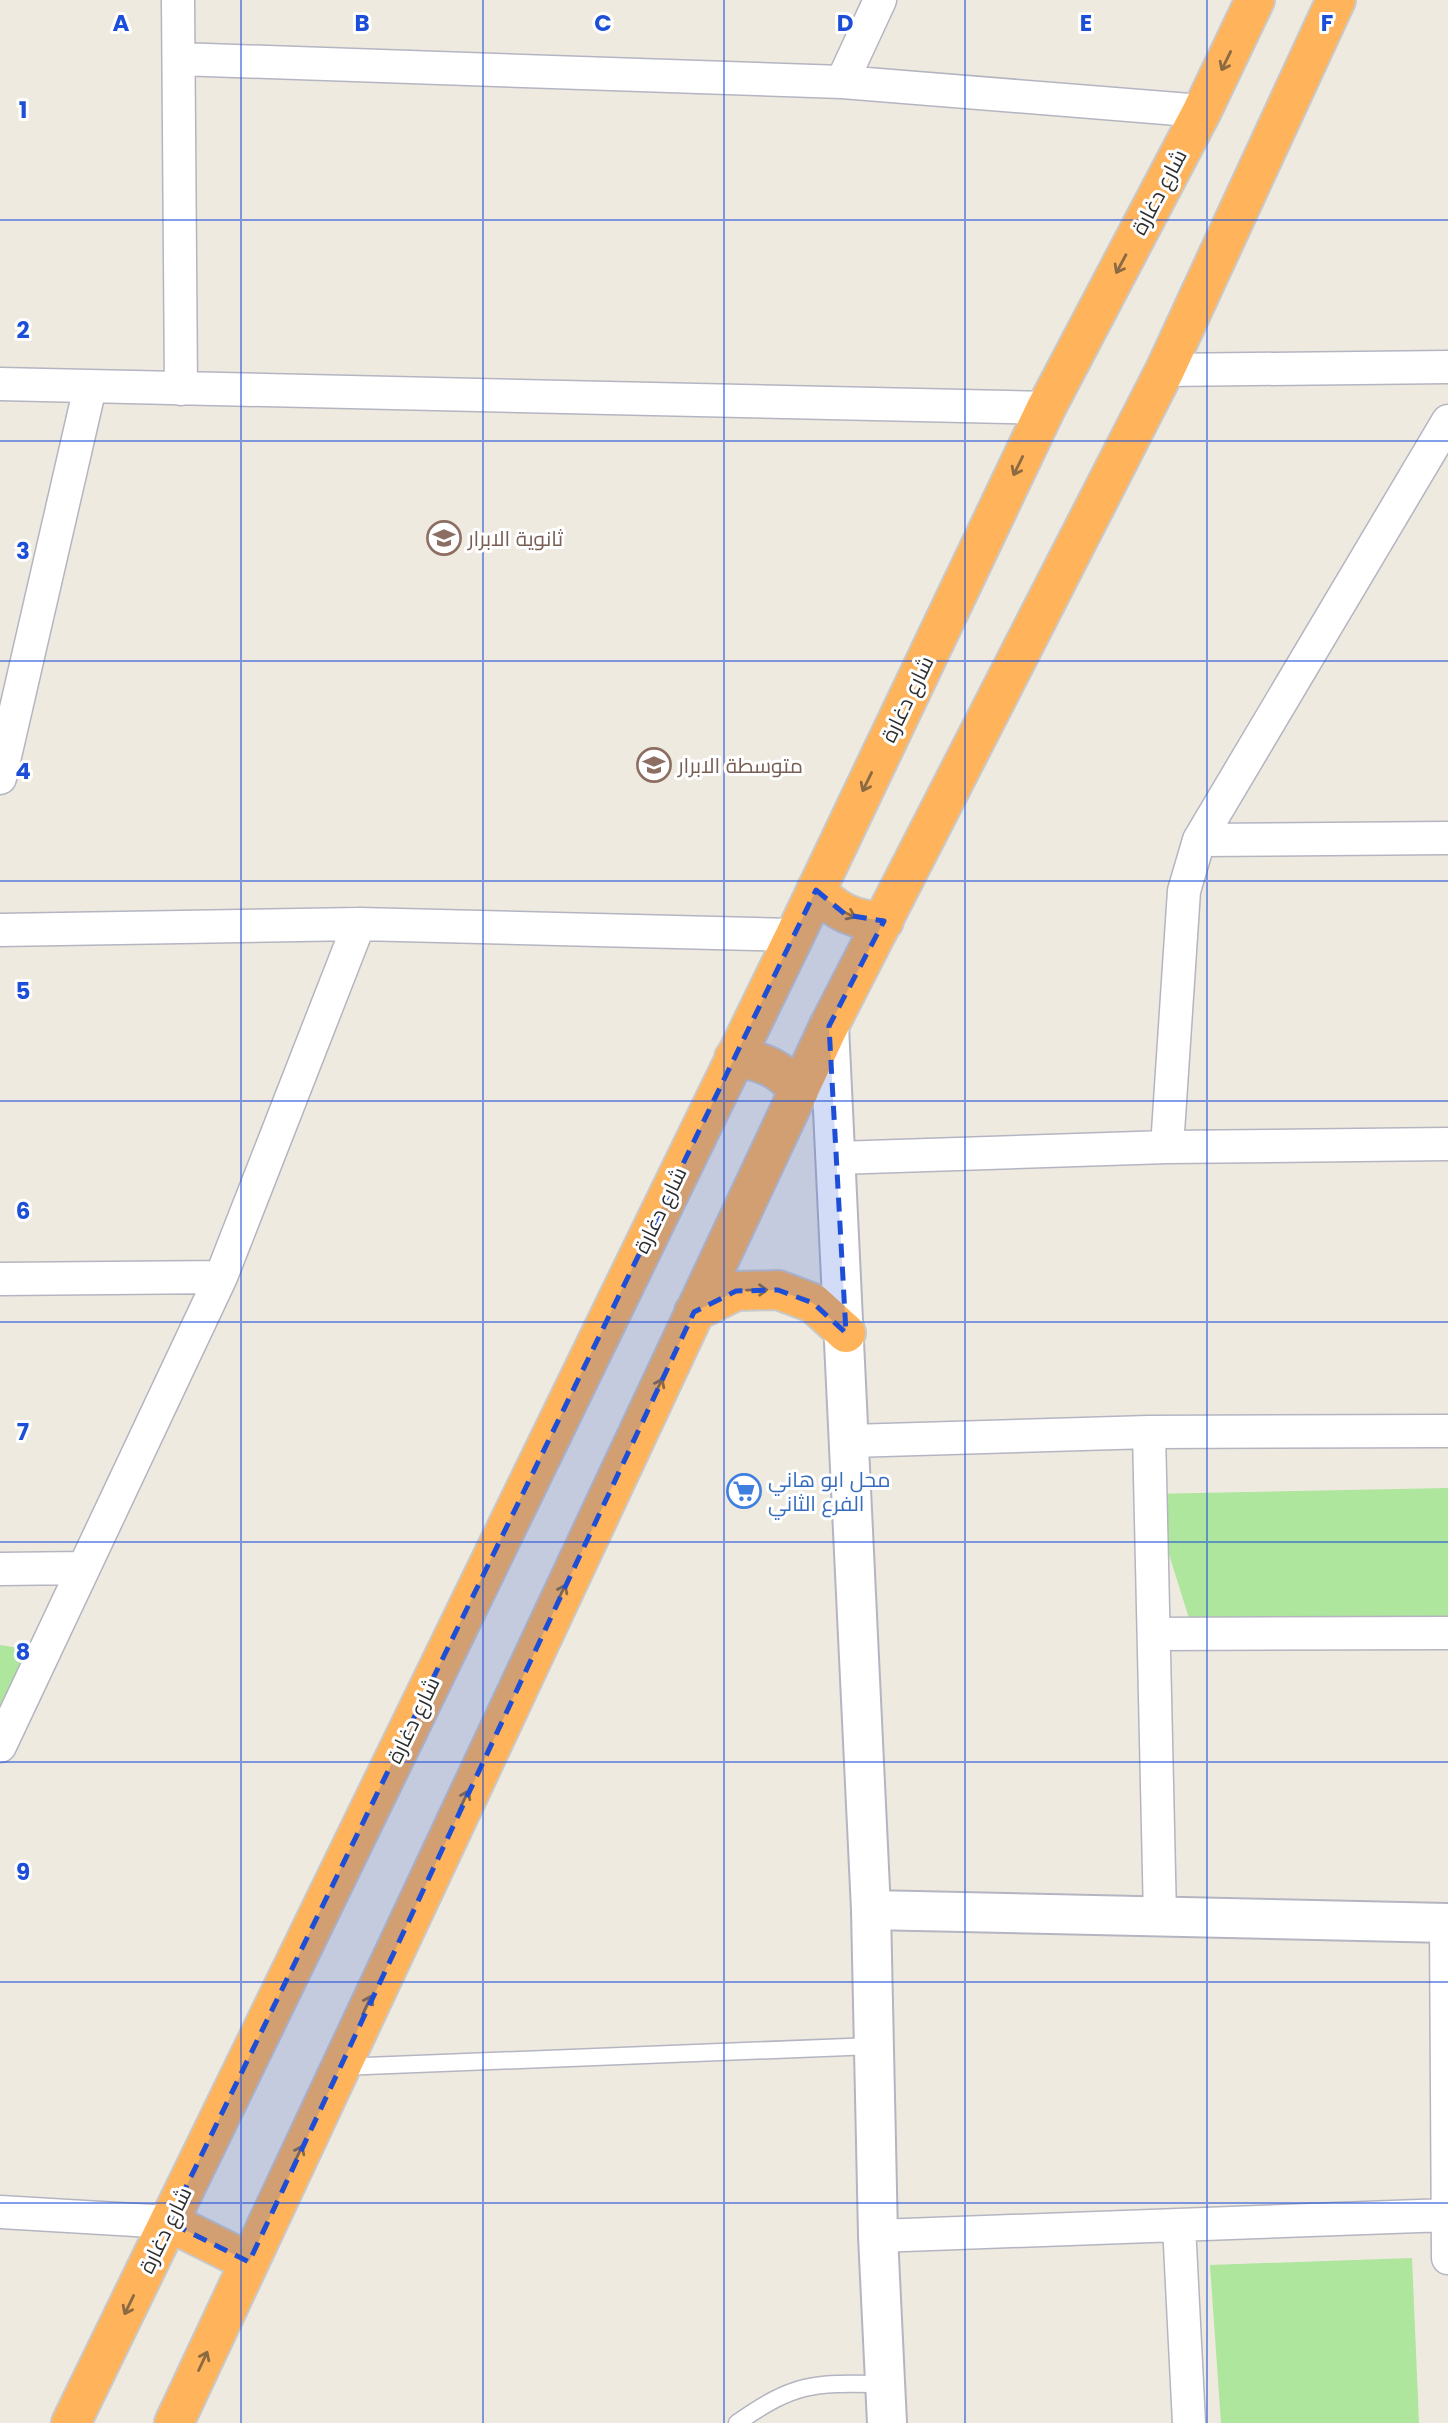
<svg xmlns="http://www.w3.org/2000/svg" width="1448" height="2423" font-family="Poppins,Cairo,sans-serif">
<style>
.green{fill:#ade69c}
.lines{fill:none;stroke-linecap:round;stroke-linejoin:round}
.lane-casing{stroke:#b4b5c1;stroke-width:19}
.street-casing{stroke:#b4b5c1;stroke-width:35}
.secondary-casing{stroke:#b4b5c1;stroke-width:42}
.highway-casing{stroke:#c9c9c9;stroke-width:42}
.lane{stroke:#fff;stroke-width:16}
.street{stroke:#fff;stroke-width:32}
.secondary{stroke:#fff;stroke-width:38}
.highway{stroke:#ffb35b;stroke-width:38}
.oneway{stroke:#8c6a42}
.marked{fill:#1d4ed8;fill-opacity:0.2;stroke:#1d4ed8;stroke-width:5;stroke-dasharray:14 9;stroke-linejoin:round}
.grid{fill:none;stroke:#1d4ed8;stroke-width:2;stroke-opacity:0.55}
.labels{text-anchor:middle;dominant-baseline:central;stroke-width:6;stroke-linejoin:round;paint-order:stroke}
.street-label{font-size:21px;fill:#2e2e2e;stroke:#fff}
.education-label{font-size:21px;fill:#785e54;stroke:#fff;text-anchor:start}
.shop-label{font-size:21px;fill:#366cbe;stroke:#fff;text-anchor:start}
.grid-label{font-size:23px;text-anchor:middle;font-weight:bold;fill:#1d4ed8;stroke:#fff;stroke-width:6;stroke-linejoin:round;paint-order:stroke}
</style>
<rect width="100%" height="100%" fill="#efeae0"/>
<path class="green" d="M1448 1488V1633L1194 1634 1150 1494Z
M0 1645 44 1652 0 1746Z
M1412 2258 1419 2423H1221L1210 2265Z"/>
<g class="lines">
<g class="lane-casing">
<path id="lane" d="M341 2067 873 2046
M737 2423C797 2381 814 2383 885 2384"/>
</g>
<g class="street-casing">
<path id="street" d="M178 0 181 389
M179 59 842 82 1202 111
M842 82 880 0
M1165 370 1448 367
M0 384 1046 408
M0 778 90 387
M1199 840 1448 838
M0 930 359 924 795 935
M1167 1147 1184 891 1199 840 1448 421
M837 1158 1167 1147 1448 1144
M0 1279 221 1277
M1149 1432 1160 1917
M851 1441 1149 1432 1448 1431
M0 1569 84 1568
M1154 1634 1448 1633
M0 1746 221 1277 359 924
M1446 1923 1448 2258
M0 2212 169 2222
M1179 2225 1189 2423
M878 2236 1446 2215"/>
</g>
<g class="secondary-casing">
<path id="secondary" d="M829 1026 871 1910 878 2236 887 2423
M871 1910 1448 1923"/>
</g>
<g class="highway-casing">
<path id="highway" d="M816 890C835 911 854 921 884 921
M734 1058C762 1060 781 1069 799 1091
M694 1312 736 1291 778 1290 813 1303 846 1333
M169 2222 249 2262
M71 2423 795 935 1046 408 1202 111 1255 0
M174 2423 829 1026 1165 370 1336 0"/>
</g>
<use href="#lane" class="lane"/>
<use href="#street" class="street"/>
<use href="#secondary" class="secondary"/>
<use href="#highway" class="highway"/>
</g>
<defs><path id="oneway-shaft" d="M-6 0H5M1.5-3L5.5 0L1.5 3" fill="none" stroke-width="1.6" stroke-linecap="round" stroke-linejoin="round" transform="scale(1.75)"/></defs>
<g class="oneway">
<use href="#oneway-shaft" transform="translate(1226 61) rotate(116)"/>
<use href="#oneway-shaft" transform="translate(1121 264) rotate(118)"/>
<use href="#oneway-shaft" transform="translate(1018 466) rotate(116)"/>
<use href="#oneway-shaft" transform="translate(867 782) rotate(116)"/>
<use href="#oneway-shaft" transform="translate(846 913) rotate(25)"/>
<use href="#oneway-shaft" transform="translate(757 1290) rotate(-1)"/>
<use href="#oneway-shaft" transform="translate(658 1388) rotate(-65)"/>
<use href="#oneway-shaft" transform="translate(561 1594) rotate(-65)"/>
<use href="#oneway-shaft" transform="translate(464 1800) rotate(-65)"/>
<use href="#oneway-shaft" transform="translate(367 2005) rotate(-65)"/>
<use href="#oneway-shaft" transform="translate(298 2155) rotate(-65)"/>
<use href="#oneway-shaft" transform="translate(129 2305) rotate(116)"/>
<use href="#oneway-shaft" transform="translate(203 2361) rotate(-65)"/>
</g>
<path class="marked" d="M816 890 846 915 884 921 829 1026 846 1333 813 1303 778 1290 736 1291 694 1312 249 2262 169 2222Z"/>
<path class="grid" d="M241 0V2423M483 0V2423M724 0V2423M965 0V2423M1207 0V2423M0 220H1448M0 441H1448M0 661H1448M0 881H1448M0 1101H1448M0 1322H1448M0 1542H1448M0 1762H1448M0 1982H1448M0 2203H1448"/>
<defs>
<g id="school-ring" transform="scale(1.75)"><circle r="9.5" fill="#fff" stroke="#8d6e63" stroke-width="1.5"/><path d="M0-5L7-2L0 1L-7-2ZM-4 1L0 2.5L4 1V4Q0 6-4 4Z" fill="#8d6e63"/></g>
<g id="supermarket-ring" transform="scale(1.75)"><circle r="9.5" fill="#fff" stroke="#3f7fe0" stroke-width="1.5"/><path d="M-6-5.5h2.5l.6 2H6L4.5 2H-2.5L-4.4-4H-6ZM-1.5 3.2a1.3 1.3 0 1 0 .1 0ZM3 3.2a1.3 1.3 0 1 0 .1 0Z" fill="#3f7fe0"/></g>
</defs>
<g fill-rule="evenodd">
<use href="#school-ring" x="444" y="538"/>
<use href="#school-ring" x="654" y="765"/>
<use href="#supermarket-ring" x="744" y="1491"/>
</g>
<g class="labels">
<g class="street-label">
<text transform="translate(1159 192) rotate(-62)">شارع دغارة</text>
<text transform="translate(907 699) rotate(-64)">شارع دغارة</text>
<text transform="translate(660 1210) rotate(-64)">شارع دغارة</text>
<text transform="translate(413 1720) rotate(-64)">شارع دغارة</text>
<text transform="translate(165 2230) rotate(-64)">شارع دغارة</text>
</g>
<g class="education-label">
<text x="468" y="538">ثانوية الابرار</text>
<text x="678" y="765">متوسطة الابرار</text>
</g>
<g class="shop-label">
<text x="768" y="1479">محل ابو هاني<tspan x="768" dy="24">الفرع الثاني</tspan></text>
</g>
</g>
<g class="grid-label">
<text x="121" y="31">A</text>
<text x="362" y="31">B</text>
<text x="603" y="31">C</text>
<text x="845" y="31">D</text>
<text x="1086" y="31">E</text>
<text x="1327" y="31">F</text>
<text x="23" y="118">1</text>
<text x="23" y="338">2</text>
<text x="23" y="559">3</text>
<text x="23" y="779">4</text>
<text x="23" y="999">5</text>
<text x="23" y="1219">6</text>
<text x="23" y="1440">7</text>
<text x="23" y="1660">8</text>
<text x="23" y="1880">9</text>
</g>
</svg>
